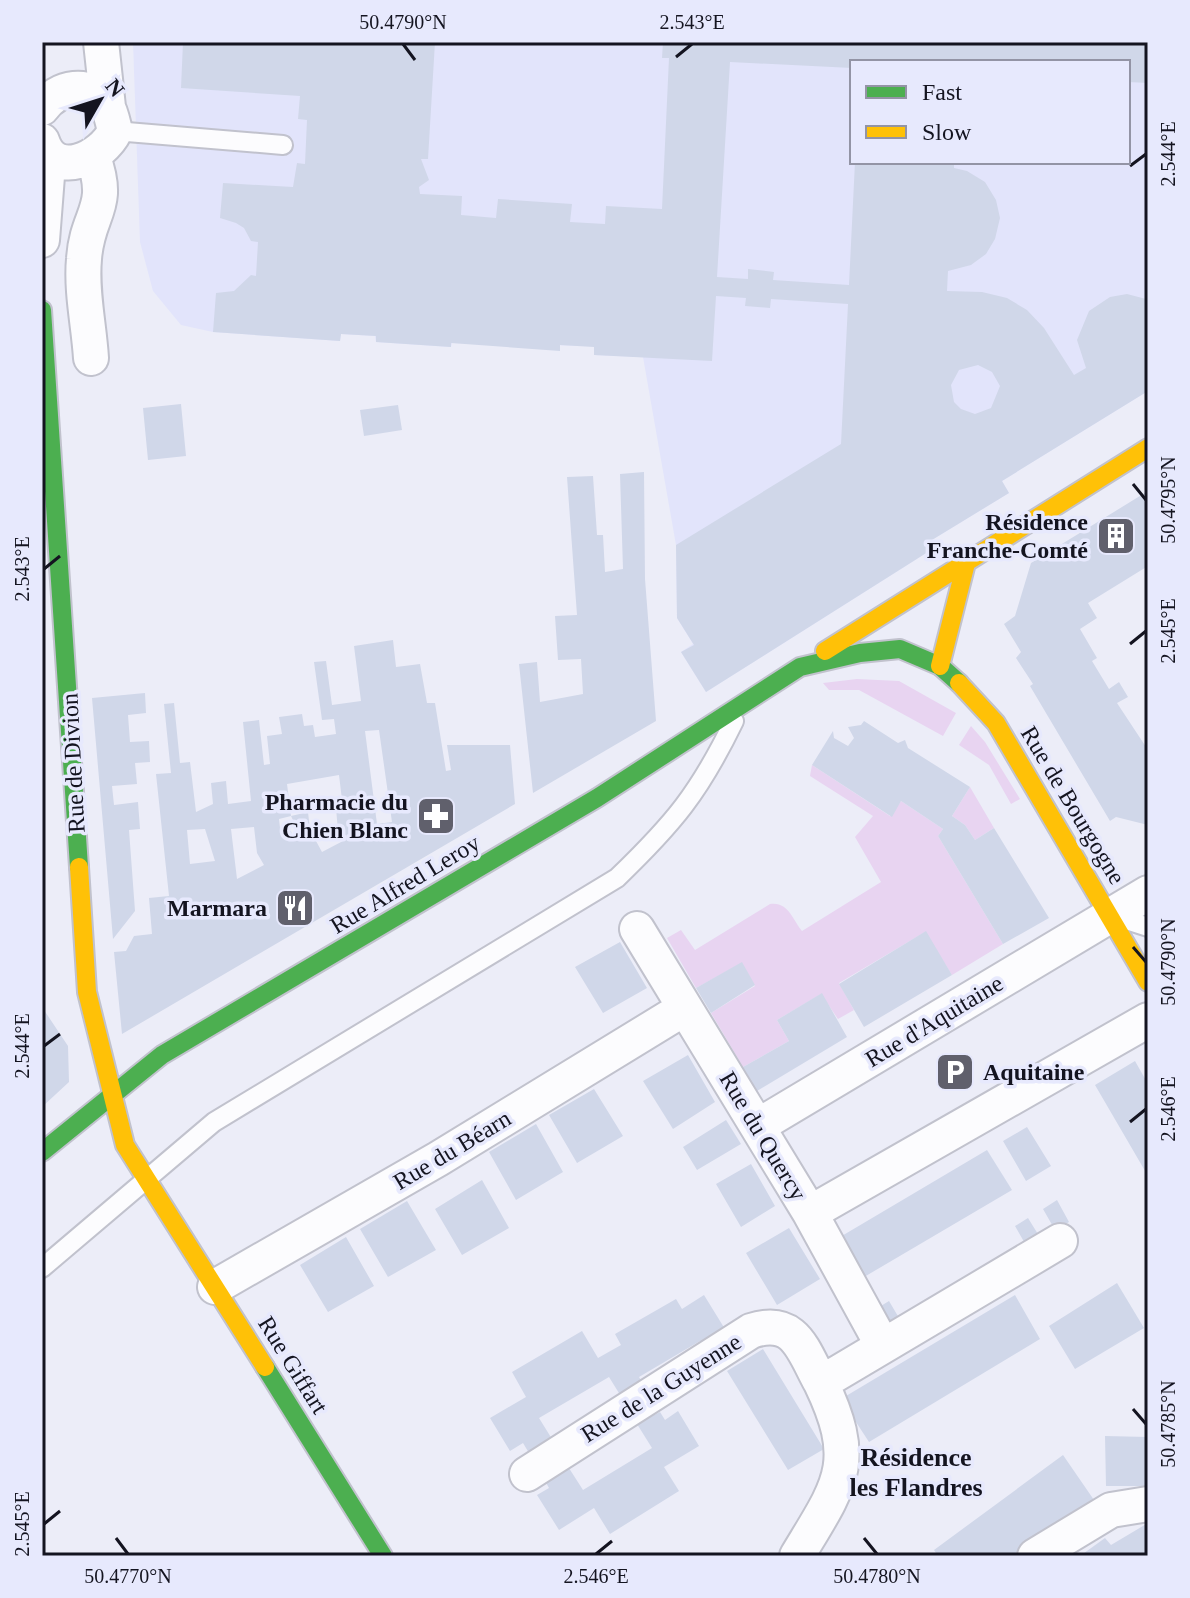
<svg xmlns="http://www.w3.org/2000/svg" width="1190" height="1598" font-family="Georgia,serif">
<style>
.built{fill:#e2e4fb;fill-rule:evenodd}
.green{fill:#e8d4f1}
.building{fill:#d0d7e9;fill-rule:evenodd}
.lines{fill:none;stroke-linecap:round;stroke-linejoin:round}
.lane-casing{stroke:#c1c2cd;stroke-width:22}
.street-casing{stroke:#c1c2cd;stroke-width:38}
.fast-casing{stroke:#c1c2cd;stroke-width:22}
.slow-casing{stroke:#c1c2cd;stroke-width:22}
.lane{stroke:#fcfcfe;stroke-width:18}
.street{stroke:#fcfcfe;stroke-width:34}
.fast{stroke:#4caf50;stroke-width:18}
.slow{stroke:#ffc107;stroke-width:18}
.ticks{fill:none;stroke:#141420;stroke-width:3}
.labels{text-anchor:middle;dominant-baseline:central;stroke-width:7;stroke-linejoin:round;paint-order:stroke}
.poi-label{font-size:24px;font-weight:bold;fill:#141420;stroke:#e7e9fd;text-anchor:end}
.street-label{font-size:24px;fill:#141420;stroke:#e7e9fd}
.neighbourhood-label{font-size:26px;font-weight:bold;fill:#141420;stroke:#e7e9fd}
.neatline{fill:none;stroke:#141420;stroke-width:3}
.ticks-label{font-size:20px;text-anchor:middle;fill:#141420}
</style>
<rect width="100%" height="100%" fill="#ecedf8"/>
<path class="built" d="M133 42H1148V391L1002 481 1009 493 927 543 931 550 706 692 681 652 693 644 677 618 676 545 643 357 594 355V346L452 343 451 347 376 342 375 336 341 334 340 341 213 332 181 325 153 291 140 242ZM852 62H1128V162H852Z"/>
<path class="green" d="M857 679 899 681 956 713 943 736 859 690H829L823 683Z
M971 726 985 742 1020 799 1011 804 989 765 959 745Z
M812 765 890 816 901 801 943 829 938 836 1003 944 952 975 925 932 839 983 854 1010 838 1019 821 994 777 1020 789 1041 743 1067 711 1013 755 986 742 963 696 988 667 938 681 930 695 950 770 904C788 901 793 920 802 931L881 882 855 837 873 816 810 776Z
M970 787 994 828 975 840 965 825 952 816Z"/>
<path class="building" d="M183 42H435L428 159H421L429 180 419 187 420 194 462 196 461 215 496 218 498 199 572 204 570 222 605 224 606 206 662 209 669 58H662L663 42H1148V83L1128 82V62H852V68L730 62 717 277 748 279V269L774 272 773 280 849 285 855 162H954V168L967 171 985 182 996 200 1000 218 995 239 986 254 971 265 948 271 947 291 982 292 1007 298 1027 310 1044 328 1074 375 1086 368 1077 340 1089 311 1110 297 1127 294 1146 299 1148 391 1002 481 1009 493 927 543 931 550 706 692 681 652 694 645 677 618 676 545 841 444 848 304 771 299 770 308 745 306 746 298 716 296 712 361 594 355V347L560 345V351L451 343V347L376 342V336L341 334 340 341 213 332 216 293 234 291 251 275 256 276 258 242 251 241 244 228 236 223 220 218 223 183 293 187 297 163 305 164 307 120 298 119 300 96 181 88ZM978 365 992 372 1000 386 991 408 975 414 961 409 954 402 951 385 959 370Z
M181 404 186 456 148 460 143 408Z
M398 405 402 430 364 436 360 410Z
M644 472 645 579 656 721 533 793 519 664 537 662 540 702 583 694 581 659 558 660 555 616 577 615 567 477 593 476 597 535H603L605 572 623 569 620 474Z
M1148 491V566L1088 603 1097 618 1080 629 1097 658 1092 661 1109 689 1119 682 1128 697 1117 703 1148 750V825L1116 817 1110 821 1030 686 1033 684 1016 658 1021 652 1004 624 1015 616 1031 563Z
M393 640 396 667 420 664 427 703H435L446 771 451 770 447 745H510L515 804 122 1034 114 952 126 951 134 936 152 934 149 898 169 896 156 774 171 773 164 704 174 703 180 763 190 762 196 812 213 804 211 783 226 781 228 804 251 801 243 722 259 720 264 765 270 764 267 736 282 734 279 717 302 714 304 726 313 725 315 737 336 734 334 719 322 720 314 662 326 661 332 705 361 701 354 646ZM379 730 392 822 377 824 365 731ZM339 775 343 808H336L338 831 343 841 322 852 310 830 308 812 291 816 302 839 293 840 291 831 280 828 279 819 291 816 287 784ZM254 827 257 853 264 865 237 879 231 829ZM205 829 215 861 190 864 187 830Z
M145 693 146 713 128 715 130 742 149 741 150 762 135 763 137 784 112 786 114 805 138 802 140 829 129 830 135 911 113 939 92 698Z
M864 721 898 743 905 740 908 748 970 787 952 816 965 825 975 840 994 828 1049 918 1003 944 938 836 943 829 901 801 892 817 812 765 833 731 834 738 848 746 854 738 848 727 861 725Z
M926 931 952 975 864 1027 839 984Z
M620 942 647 988 603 1013 575 967Z
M742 962 755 985 711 1013 696 988Z
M822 993 847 1037 757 1091 743 1067 789 1041 777 1020Z
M42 1007 68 1046 69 1082 42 1107Z
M688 1055 715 1102 673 1129 643 1081Z
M1135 1061 1148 1084V1176L1095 1085Z
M594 1089 623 1136 577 1163 549 1115Z
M726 1120 741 1144 697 1170 683 1147Z
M536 1124 563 1172 516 1200 489 1152Z
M1027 1127 1051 1166 1026 1181 1003 1141Z
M987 1150 1012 1190 859 1280 835 1240Z
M751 1164 775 1206 741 1227 716 1184Z
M482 1180 509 1228 462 1255 435 1209Z
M1057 1200 1069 1222 1055 1230 1043 1209Z
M407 1201 436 1250 388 1277 360 1229Z
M1028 1218 1041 1239 1027 1247 1015 1226Z
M789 1228 820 1279 777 1305 746 1253Z
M346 1237 374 1286 328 1312 300 1265Z
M1117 1283 1144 1328 1075 1369 1049 1326Z
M704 1295 728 1334 705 1348 700 1341 639 1377 644 1385 622 1398 609 1377 539 1418 552 1439 529 1453 523 1443 510 1451 490 1418 526 1397 512 1372 582 1331 598 1358 621 1345 615 1334 676 1299 682 1309Z
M1015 1295 1040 1339 869 1442 841 1399Z
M889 1301 902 1323 889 1331 876 1309Z
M763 1349 824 1449 788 1470 727 1371Z
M678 1411 699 1446 664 1467 679 1491 610 1534 594 1508 559 1530 537 1495 549 1488 544 1479 567 1465 583 1490 652 1448 637 1424 660 1412 665 1420Z
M1105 1436 1148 1437V1486H1106Z
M1063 1455 1094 1500 1011 1556H938L934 1550Z
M1148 1523V1556H1080L1105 1538 1111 1545Z"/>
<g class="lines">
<g class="lane-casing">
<path id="lane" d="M115 131 283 145
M1117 917 1148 927
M42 1268 214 1122 617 878C674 823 699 793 734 721"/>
</g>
<g class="street-casing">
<path id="street" d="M101 42 108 107
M42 108C57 87 91 79 107 106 111 112 113 123 115 131 102 158 55 181 42 141
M42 240 47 176 44 148
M91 358C89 326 81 291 84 259 87 212 112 209 93 157
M637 929 810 1213 883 1346
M758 1126 1148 893
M810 1213 1148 1020
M215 1287 438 1159 685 1008
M527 1474 751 1331C796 1316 803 1351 821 1383L1060 1241
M797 1556C839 1486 860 1464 821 1383
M1035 1556 1111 1510 1148 1504"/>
</g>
<g class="fast-casing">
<path id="fast" d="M42 310 79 867
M42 1152 162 1055 597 798 800 667 860 653 900 649 940 666 959 683
M265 1367 383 1556"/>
</g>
<g class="slow-casing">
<path id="slow" d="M825 651 1148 448
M940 666 966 563
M959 683 996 723 1148 982
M79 867 87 992 125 1145 265 1367"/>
</g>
<use href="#lane" class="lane"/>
<use href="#street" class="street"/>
<use href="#fast" class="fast"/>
<use href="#slow" class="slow"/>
</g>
<path class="ticks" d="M403 44 415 60M676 57 692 44M1130 166 1146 154M1133 484 1146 500M44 569 60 556M1130 644 1146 631M1133 947 1146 962M44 1046 60 1034M1130 1122 1146 1109M1133 1409 1146 1424M44 1524 60 1511M116 1538 128 1554M864 1538 877 1554M596 1554 612 1541"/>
<defs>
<g id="building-square" transform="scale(2)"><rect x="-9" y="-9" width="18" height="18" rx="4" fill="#60606c" stroke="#e7e9fd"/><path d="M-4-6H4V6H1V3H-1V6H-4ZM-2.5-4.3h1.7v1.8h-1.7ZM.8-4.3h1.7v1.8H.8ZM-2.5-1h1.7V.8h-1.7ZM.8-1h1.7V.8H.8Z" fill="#fff"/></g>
<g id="pharmacy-square" transform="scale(2)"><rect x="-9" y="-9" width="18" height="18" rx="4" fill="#60606c" stroke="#e7e9fd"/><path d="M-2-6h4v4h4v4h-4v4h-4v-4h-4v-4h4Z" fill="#fff"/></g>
<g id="restaurant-square" transform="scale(2)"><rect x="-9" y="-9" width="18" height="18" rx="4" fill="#60606c" stroke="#e7e9fd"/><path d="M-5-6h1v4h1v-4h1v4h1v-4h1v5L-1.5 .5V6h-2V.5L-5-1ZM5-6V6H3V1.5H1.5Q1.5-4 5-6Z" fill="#fff"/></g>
<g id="parking-square" transform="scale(2)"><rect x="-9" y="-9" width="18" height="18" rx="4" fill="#60606c" stroke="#e7e9fd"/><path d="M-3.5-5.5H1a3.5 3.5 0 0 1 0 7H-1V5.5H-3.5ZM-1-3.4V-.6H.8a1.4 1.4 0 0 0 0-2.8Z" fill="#fff"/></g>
</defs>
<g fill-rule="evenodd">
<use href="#building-square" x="1116" y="536"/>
<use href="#pharmacy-square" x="436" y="816"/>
<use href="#restaurant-square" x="295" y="908"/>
<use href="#parking-square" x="955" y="1072"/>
</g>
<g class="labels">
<g class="poi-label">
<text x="1088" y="522">Résidence<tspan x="1088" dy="28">Franche-Comté</tspan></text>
<text x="408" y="802">Pharmacie du<tspan x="408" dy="28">Chien Blanc</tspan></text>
<text x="267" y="908">Marmara</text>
<text x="983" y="1072" text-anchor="start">Aquitaine</text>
</g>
<g class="street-label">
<text transform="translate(73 763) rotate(-93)">Rue de Divion</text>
<text transform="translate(1073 805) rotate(59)">Rue de Bourgogne</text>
<text transform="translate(405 884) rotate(-31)">Rue Alfred Leroy</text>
<text transform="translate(934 1021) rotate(-31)">Rue d'Aquitaine</text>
<text transform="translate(763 1136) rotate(59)">Rue du Quercy</text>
<text transform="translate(452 1150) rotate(-31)">Rue du Béarn</text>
<text transform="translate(293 1365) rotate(58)">Rue Giffart</text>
<text transform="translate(661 1388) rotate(-32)">Rue de la Guyenne</text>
</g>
<g class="neighbourhood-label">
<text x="916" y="1457">Résidence<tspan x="916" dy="30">les Flandres</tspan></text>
</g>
</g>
<rect width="1190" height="1598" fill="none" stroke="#e7e9fd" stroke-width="88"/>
<rect x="850" y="60" width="280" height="104" fill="#e7e9fd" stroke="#9394a5" stroke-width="2"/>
<rect x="866" y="86" width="40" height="12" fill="#4caf50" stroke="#9394a5" stroke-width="2"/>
<text x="922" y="100" font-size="24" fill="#141420">Fast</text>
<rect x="866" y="126" width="40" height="12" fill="#ffc107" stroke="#9394a5" stroke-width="2"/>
<text x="922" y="140" font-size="24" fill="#141420">Slow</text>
<g transform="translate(100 100) rotate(51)" stroke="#e7e9fd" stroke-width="6" paint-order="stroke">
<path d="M0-6L14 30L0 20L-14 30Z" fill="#141420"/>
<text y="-12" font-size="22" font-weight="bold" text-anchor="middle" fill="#141420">N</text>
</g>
<rect x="44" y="44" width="1102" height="1510" class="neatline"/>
<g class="ticks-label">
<text x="403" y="29">50.4790°N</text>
<text x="692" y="29">2.543°E</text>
<text transform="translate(1168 154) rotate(-90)" y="7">2.544°E</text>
<text transform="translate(1168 500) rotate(-90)" y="7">50.4795°N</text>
<text transform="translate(22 569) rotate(-90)" y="7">2.543°E</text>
<text transform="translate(1168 631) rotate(-90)" y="7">2.545°E</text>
<text transform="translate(1168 962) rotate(-90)" y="7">50.4790°N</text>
<text transform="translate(22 1046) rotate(-90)" y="7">2.544°E</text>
<text transform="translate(1168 1109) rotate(-90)" y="7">2.546°E</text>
<text transform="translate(1168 1424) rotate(-90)" y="7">50.4785°N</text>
<text transform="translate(22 1524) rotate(-90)" y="7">2.545°E</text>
<text x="128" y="1583">50.4770°N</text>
<text x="596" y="1583">2.546°E</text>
<text x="877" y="1583">50.4780°N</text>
</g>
</svg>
